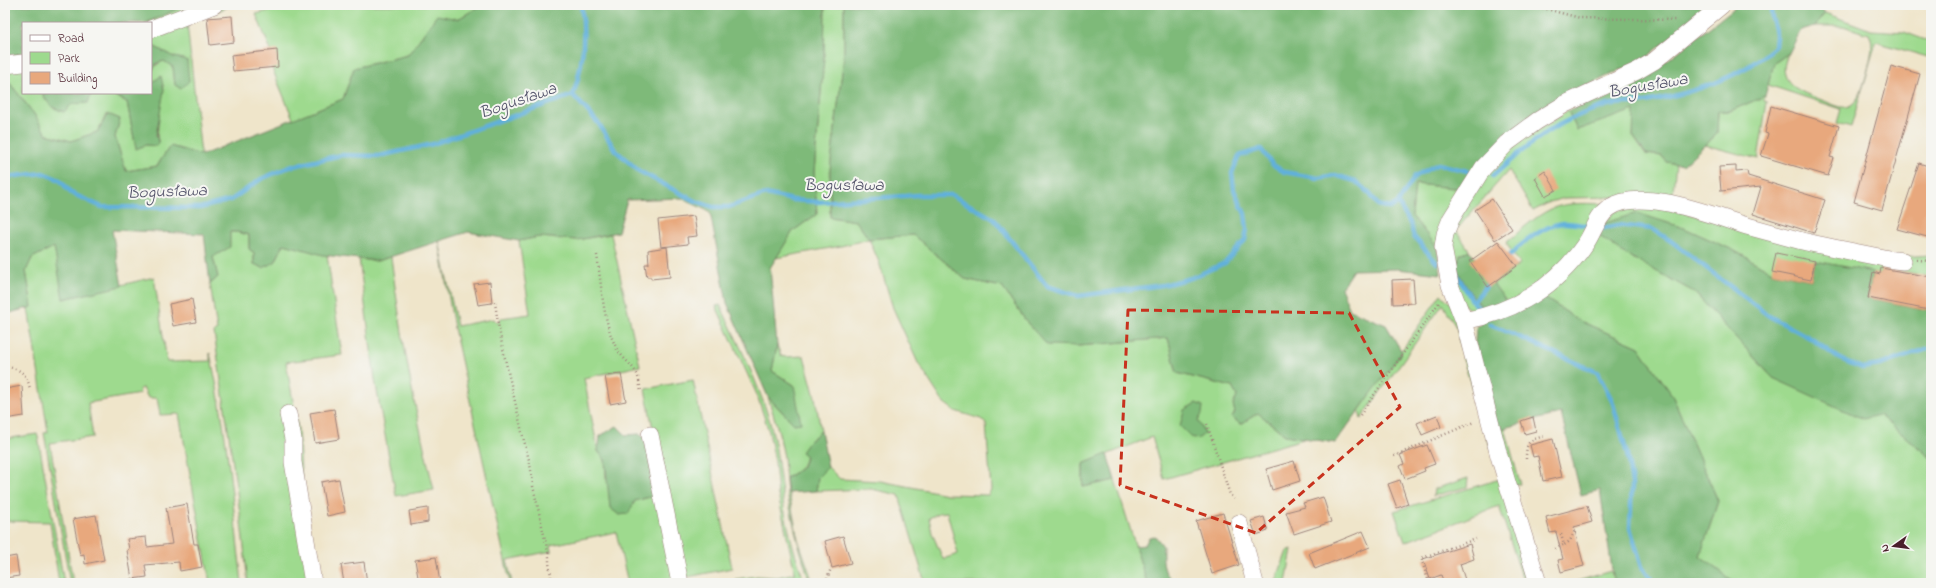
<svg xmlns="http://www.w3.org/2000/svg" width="1936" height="588" font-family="'Indie Flower',sans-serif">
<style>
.green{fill:#9eda8e;stroke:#747c5c;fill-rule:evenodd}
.forest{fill:#7eba79;stroke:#646c52}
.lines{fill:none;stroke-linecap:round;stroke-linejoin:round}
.stream{stroke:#60b0db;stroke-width:4.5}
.building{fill:#e8a87d}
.minor-casing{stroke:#9c827a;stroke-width:18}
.path{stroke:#9c827a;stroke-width:2.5;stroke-dasharray:1 3;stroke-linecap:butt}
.minor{stroke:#fff;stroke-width:17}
.marked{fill:none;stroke:#c8321e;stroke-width:3;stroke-dasharray:8 5;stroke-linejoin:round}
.labels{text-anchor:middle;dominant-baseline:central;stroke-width:4;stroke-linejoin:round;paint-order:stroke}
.water-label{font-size:17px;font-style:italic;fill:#525269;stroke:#f6f6f2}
</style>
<rect width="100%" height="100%" fill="#f6f6f2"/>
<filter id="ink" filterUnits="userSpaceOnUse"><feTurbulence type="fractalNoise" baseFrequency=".025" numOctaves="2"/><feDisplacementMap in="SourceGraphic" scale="8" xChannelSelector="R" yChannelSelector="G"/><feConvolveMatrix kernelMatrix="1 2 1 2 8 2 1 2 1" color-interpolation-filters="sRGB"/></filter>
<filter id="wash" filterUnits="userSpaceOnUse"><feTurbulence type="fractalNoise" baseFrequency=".012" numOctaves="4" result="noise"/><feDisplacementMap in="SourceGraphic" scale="16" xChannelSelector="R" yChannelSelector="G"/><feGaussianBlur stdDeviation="0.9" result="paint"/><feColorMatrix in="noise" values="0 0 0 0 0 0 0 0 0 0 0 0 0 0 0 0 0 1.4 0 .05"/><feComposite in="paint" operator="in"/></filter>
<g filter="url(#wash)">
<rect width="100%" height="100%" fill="#efe5ca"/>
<path class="green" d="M186 5H233L187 23 201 155 170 146 157 166 126 171 115 137 120 119 107 114 97 132 71 141 46 134 34 114 5 77V57L23 53V93H44L43 96 52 107 64 112 72 104 91 94 90 93H109L127 102 136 148 146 145 156 146 159 143C156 136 158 132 158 125 157 111 146 84 151 73 153 67 158 63 164 61L173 67 175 85 187 60 174 57 151 45V23H146Z
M292 5H482L458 19 437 16 408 55 354 68 343 99 293 119 272 68 271 51 256 14Z
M825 5H844V56L830 170V217L856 221 869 239 913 235 965 279 1002 287 1029 325 1079 346 1168 338 1177 373 1232 387 1237 396 1233 405 1235 412 1233 418 1241 424 1258 413 1285 435 1307 438 1164 479 1152 437 1083 464V487L1115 480 1147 583H925L899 495 871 489 816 491 818 477 828 467 840 479 880 481 947 494 988 495 991 490 986 424 981 419 955 411 943 402 918 363 893 308 879 262 869 239 841 246 776 258 793 231 817 214 814 172 824 58ZM947 512 958 554 943 559 932 533 929 518 939 513Z
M1825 13 1871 30 1904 32 1931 42V58L1876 42 1851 127 1837 123 1841 109 1768 85 1774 63 1789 53C1773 82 1800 92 1822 100 1831 103 1843 111 1851 105 1860 100 1866 79 1868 70 1870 57 1875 46 1869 34L1843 26H1815Z
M1765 96 1764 101 1767 102 1758 159 1705 145 1717 134 1718 111H1730Z
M1635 109 1633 136 1645 154 1662 156 1667 162 1676 164 1672 200 1620 197 1565 198 1550 202 1533 211 1509 170 1456 230 1469 250 1461 255 1469 291 1486 312C1464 311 1459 304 1456 282 1454 269 1449 254 1450 240 1450 221 1494 162 1509 149 1527 135 1549 124 1568 111L1577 130Z
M1415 184 1464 189 1437 247 1412 216Z
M1610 204 1563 267 1508 304 1493 284 1520 264 1506 243C1520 231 1534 217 1551 209 1568 201 1591 204 1610 204Z
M1657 206 1884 264 1890 268 1881 267 1880 274 1815 261 1811 280 1772 272 1733 250 1684 228 1598 235 1625 254 1694 292 1773 378 1879 415 1931 458V583H1736L1700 556 1718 501 1672 395 1639 347 1580 321 1540 295 1615 211Z
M229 232H237L249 235V249L254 253V264L275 262 284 244 327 255 342 355 286 362 298 429 309 583H248L240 513 214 332 217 330 210 284 218 277 213 257Z
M611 234 640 366 584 378 598 451 605 460 606 479 635 501 657 495 675 582 628 583 616 532 551 545 552 551 507 560 512 583H510L454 328 439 241 457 326 493 319 498 323 501 318 530 314 519 241 539 237 577 240Z
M54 246 64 299 154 277 167 362 210 361V353C227 428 233 507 242 583H210L179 414 160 415 157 398H148L143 388 139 389 140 394 88 403 93 437 50 443 73 583H70L44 433 48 432 28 308 32 307 26 271 32 258Z
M1931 255V277L1897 270 1903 265 1902 257Z
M391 257C401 335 415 413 434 490L396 496 375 380 359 259 377 261Z
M1441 294 1452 305 1491 449 1462 356 1457 329 1443 304 1361 419 1359 411Z
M720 305C738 342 757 380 769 419 778 448 779 477 784 507 788 532 796 558 805 583H735V579L757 576 777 577 795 573 778 495 775 462 769 432 757 395 716 306Z
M777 345 781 356 785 357 804 356 815 397 821 431 808 442C804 464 807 465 786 478L798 539 813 583H810L797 539 787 494 784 457 779 433 768 397 794 424V385L772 371Z
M693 380 732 568 683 578 645 389Z
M1505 428 1520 484H1511L1497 430Z
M37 434 38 437 64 583H59L50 522 5 521V439Z
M1468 478 1467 487 1433 496 1434 489Z
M1500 479 1533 583H1524L1499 506 1405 542 1394 511Z
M1292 549 1286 583H1275L1287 551Z
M1611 571 1614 583H1571Z"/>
<path class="forest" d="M5 5H186L146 23H23V53L5 57Z
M482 5H825L824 58 814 172 817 214 793 231 770 268 777 345 772 371 794 385 801 423 794 424 768 397 727 303 710 212 681 198 627 200 618 232 577 240 539 237 519 241 468 232 377 261 323 255 284 244 275 262 263 268 254 264V253L249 249V235L237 232H230V247L213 257 218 277 210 284 204 234 112 230 122 286 63 299 54 247 32 258 26 271 32 307 6 314 5 77 34 114 46 134 71 141 97 132 108 114 120 119 115 137 126 171 157 166 170 146 202 155 343 99 354 68 408 55 437 15 458 19Z
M844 5H1710L1646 58 1563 97 1464 189 1415 184 1412 216 1437 247 1441 274 1397 269 1353 270 1341 288 1350 310 1386 325 1402 352 1335 443 1285 435 1258 413 1241 424 1232 418 1235 412 1233 405 1237 396 1232 387 1177 373 1168 338 1079 346 1047 345 1029 325 1002 287 965 279 913 235 869 239 856 221 830 217V170L844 56Z
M1735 5H1819L1825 13 1815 26 1801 30 1789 53 1774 63 1765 96 1730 111H1718L1717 134 1683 165 1667 162 1662 156 1646 154 1633 136 1634 110 1577 130 1568 111 1651 73 1733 9Z
M151 45 174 57 187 60 189 81 181 89 175 85 173 67 164 61 157 63 151 72Z
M161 76 164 90 156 136 159 143 156 146 146 145 136 149 127 102 109 93H151L153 82Z
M44 93H90L91 94 88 103 72 104 64 112 52 107 43 96Z
M1637 213 1684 228 1733 250 1772 272 1811 280 1815 261 1873 272 1868 298 1929 310 1931 298V458L1879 415 1863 419 1773 378 1694 292 1625 254 1598 235 1605 223Z
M1469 250 1508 304 1486 312 1469 291 1456 268 1460 255Z
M1540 295 1580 321 1639 347 1672 395 1718 501 1700 556 1736 583H1614L1600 490 1581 495 1561 413 1497 430 1475 342 1476 328 1481 322Z
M1196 403 1203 406 1202 414 1198 421 1205 433 1198 439 1191 437 1180 426 1184 410Z
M617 426 626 435 639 434 645 436 657 495 635 501 628 514 619 515 610 508 605 460 598 451 600 436Z
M821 431 828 467 818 477 816 491 788 493 786 478C796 472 805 468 806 456L801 452 808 442Z
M1107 454 1115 480 1083 487V464Z
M1155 536 1163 546C1163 554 1162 565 1166 573 1169 577 1172 578 1174 583H1147L1135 546 1145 545 1149 537Z"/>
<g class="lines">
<path class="stream" d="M573 95C583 66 586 35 581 5
M1493 176C1532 141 1556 120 1608 105 1622 102 1637 104 1651 101 1695 92 1740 78 1775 47 1775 43 1776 38 1776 34 1775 24 1768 14 1773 5
M5 177 43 173 60 180 71 193 102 207 200 208 231 200 261 179 289 167 341 155 379 156 433 144 573 95 599 124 615 150 639 171 693 200 713 207H729L766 194 793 200 819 202 918 195H952L994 219 1047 286 1078 296 1163 285 1191 278 1225 263 1245 240 1247 229 1245 214 1234 190 1232 173 1239 156 1261 149 1272 164 1284 172 1318 178 1335 175 1355 181 1370 194 1378 205 1390 208 1398 203 1415 176 1438 164 1472 172
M1398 203 1410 223 1414 237 1437 263
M1599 229 1618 225 1652 229 1671 241 1769 316 1812 339 1838 358 1862 368 1880 365 1927 349
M1506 260C1517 246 1547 223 1565 223 1573 223 1582 225 1590 226
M1456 273 1473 302 1481 310
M1473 302 1491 280
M1490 324 1597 372 1612 400 1627 454 1632 484 1630 528 1642 567 1654 583"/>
</g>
<g id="blocks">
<path class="building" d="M232 16 234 42 210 45 207 18Z
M277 50 278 67 233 71 231 55Z
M1891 66 1920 74 1882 210 1854 202Z
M1771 106 1839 126 1830 157 1834 158 1828 176 1761 156 1768 134 1765 133Z
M1919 163 1931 167V238L1897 229Z
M1736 166V172L1747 171 1748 176 1825 200 1814 233 1753 214 1761 187 1721 191 1719 167Z
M1545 171 1556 190 1545 196 1535 178Z
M1492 199 1512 229 1495 240 1475 210Z
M694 216 697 236 687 237 688 244 661 247 658 220Z
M1498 241 1517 266 1488 287 1470 261Z
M667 247 670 277 651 279V277H647L645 264H649L648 250Z
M1776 253 1815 261 1811 280 1772 272Z
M1881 268 1931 277V298L1929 310 1868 298 1873 272 1880 274Z
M1413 279 1415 303 1393 304 1392 280Z
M490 282 492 303 478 305 474 284Z
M192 299 196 322 173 326 169 304Z
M621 374 626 401 610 404 605 376Z
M22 386 24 416 5 419V389Z
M334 409 339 439 315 443 310 413Z
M1437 415 1441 427 1422 435 1417 423Z
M1533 417 1536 431 1525 434 1521 421Z
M1553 439 1562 477 1543 481 1538 456 1533 457 1530 445Z
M1427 445 1435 464 1424 468 1425 471 1405 479 1400 466 1404 464 1400 455Z
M1294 461 1300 481 1272 490 1266 469Z
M339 479 345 512 327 516 321 482Z
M1400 480 1408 504 1397 508 1388 484Z
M1323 497 1331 522 1294 534 1286 512 1305 507 1303 503Z
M187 504 194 544H198L202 567 180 571 179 562 145 565 147 577 132 579 127 550 129 549 127 539 146 537 147 547 172 544 166 508Z
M1587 506 1592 522 1574 527 1584 566 1561 572 1558 560 1563 559 1556 532 1550 533 1546 517Z
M428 508V522L411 525 409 511Z
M1223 513 1239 565 1212 574 1196 521Z
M96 515 104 560 85 564 84 554 80 555 73 519Z
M1264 517 1268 531 1256 535 1251 521Z
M1363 531 1370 547 1315 569 1309 553Z
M843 536 851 563 832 568 825 541Z
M1470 544 1474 559 1460 564 1466 583H1444L1441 575 1430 579 1423 559Z
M16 556 19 576 5 578V558Z
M436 557 440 583H419L415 560Z
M364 562 367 583H344L341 565Z"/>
</g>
</g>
<g filter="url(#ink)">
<use href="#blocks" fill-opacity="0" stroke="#9c827a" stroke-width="1"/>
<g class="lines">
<g class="minor-casing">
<path id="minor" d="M151 29 214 5
M5 65 23 63
M1464 321C1516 311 1556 287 1586 243 1594 231 1597 217 1609 208 1641 186 1713 216 1747 226 1765 231 1784 236 1802 241 1833 248 1864 254 1894 260L1903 261
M288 414 293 439V462L313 583
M650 435 680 583
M1239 523 1255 583
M1538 583 1499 456 1464 321 1450 285 1443 247 1445 234 1451 219 1483 168 1507 143 1537 121 1565 104 1637 71 1654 61 1722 5"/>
</g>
<path class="path" d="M1531 5 1580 18 1677 20
M597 255C601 281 603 321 615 345 620 357 631 363 637 374 639 379 640 386 641 392
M1917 260 1931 261
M495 302C500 343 511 383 520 423 524 444 532 465 533 486L549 557V563L551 577 549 581
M7 367C22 369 27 375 30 389
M1360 415 1440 301
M1207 424 1230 495 1234 499
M1394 456 1474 422
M1526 459C1526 441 1529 440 1545 436
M1561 534 1564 545 1570 541 1575 530
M1555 549 1563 545
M826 583 831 568
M1429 583 1421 558 1476 539"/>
<use href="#minor" class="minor"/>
</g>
</g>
<path class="marked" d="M1128 310 1349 313 1400 407 1256 533 1120 485Z"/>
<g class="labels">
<g class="water-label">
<text transform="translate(1648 86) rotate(-10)">Bogusława</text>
<text transform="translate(518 101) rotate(-19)">Bogusława</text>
<text x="844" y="185">Bogusława</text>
<text transform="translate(167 192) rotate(-2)">Bogusława</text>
</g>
</g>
<rect width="1936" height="588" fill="none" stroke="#f6f6f2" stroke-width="20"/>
<rect x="22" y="22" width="130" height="72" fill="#f6f6f2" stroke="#b1a0a2"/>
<rect x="30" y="35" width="20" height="6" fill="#ffffff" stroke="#b1a0a2"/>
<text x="58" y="42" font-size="12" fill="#4a1f2b">Road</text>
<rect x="30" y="52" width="20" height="12" fill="#9eda8e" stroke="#b1a0a2"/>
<text x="58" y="62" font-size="12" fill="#4a1f2b">Park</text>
<rect x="30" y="72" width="20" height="12" fill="#e8a87d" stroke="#b1a0a2"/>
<text x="58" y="82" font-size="12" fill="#4a1f2b">Building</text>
<g transform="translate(1894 546) rotate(256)" stroke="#f6f6f2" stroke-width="3" paint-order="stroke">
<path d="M0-3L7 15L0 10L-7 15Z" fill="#4a1f2b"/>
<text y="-6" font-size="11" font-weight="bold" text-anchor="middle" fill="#4a1f2b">N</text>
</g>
</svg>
